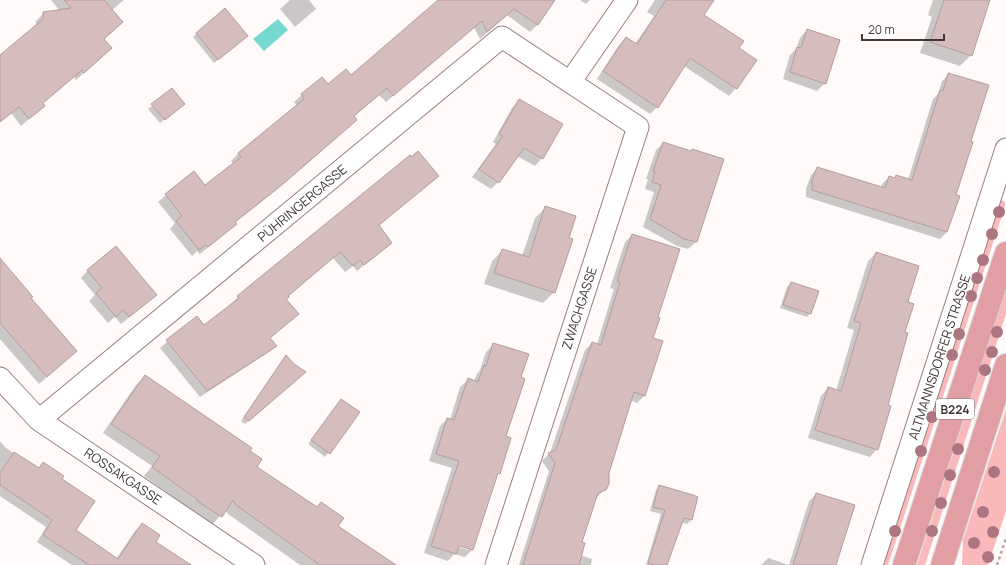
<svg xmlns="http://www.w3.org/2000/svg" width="1006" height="565" font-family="Manrope,sans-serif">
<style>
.green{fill:#f9b8b9}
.water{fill:#76d9d0}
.shadow{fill:#0003;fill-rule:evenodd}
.building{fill:#d6bdbd;stroke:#b49c9c}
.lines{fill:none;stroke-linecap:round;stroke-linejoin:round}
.minor-casing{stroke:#978080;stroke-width:23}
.primary-casing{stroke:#d9d7d7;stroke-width:24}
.path{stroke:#b2aaaa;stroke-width:2.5;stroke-dasharray:3 3;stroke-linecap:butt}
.minor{stroke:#fff;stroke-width:21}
.primary{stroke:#e29fa3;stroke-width:22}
.tree{fill:#ac7680}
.labels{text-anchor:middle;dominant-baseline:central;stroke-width:3;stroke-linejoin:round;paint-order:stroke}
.shield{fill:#fff;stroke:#7a7373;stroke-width:1}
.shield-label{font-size:12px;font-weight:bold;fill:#413737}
.street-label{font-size:13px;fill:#413737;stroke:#fff}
</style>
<rect width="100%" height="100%" fill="#fff9f9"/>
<path class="green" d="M1002 200 1005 202V206L888 565H880L1000 201Z
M1006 289V314L925 565H917Z
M1006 409V511L988 565H962L963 540Z"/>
<path class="water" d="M278 19 288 30 264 51 253 39Z"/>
<path class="shadow" d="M51 0H124L112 10 103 39 104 55 76 80 74 77 42 104 36 113 21 126 11 113 0 122V56L36 26V21L44 13 60 11Z
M290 0H309L316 9 295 27 280 9Z
M440 0H554L537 25 530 32 507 15 480 39 474 27 386 102 379 95 353 117 349 127 275 191 234 223 235 224 228 231 200 254 197 251 192 256 170 229 175 223 158 202 193 172 205 187 234 164 231 161 238 154 297 106 294 102 322 78 328 85 351 76Z
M580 0H590L586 4Z
M655 0H713L703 15 738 49 755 60 736 88 729 96 684 66 657 107 650 114 597 79 619 45 626 38 635 44 654 16 647 12Z
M933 0H989L971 55 960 66 920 53 932 17 928 15Z
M807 30 825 83 817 91 783 79 790 55 796 49 800 38Z
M197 33 242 40 214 63 193 37Z
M949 74 970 142 955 195 947 232 940 239 806 197V189L811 175 818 168 881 188 882 184 889 177 894 179 897 176 908 180 933 99 938 94 942 81Z
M172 89 180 107 160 123 148 109Z
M519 100 542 158 535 166 517 156 498 182 491 189 472 177 496 144 493 142 512 108Z
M663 143 690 152 692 150 723 160 696 242 688 249 677 246 643 227 654 192 645 189 648 179H646L656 150Z
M438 176 378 226 391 243 384 249 357 271 353 266 345 272 333 258 285 299 297 314 269 339 276 346 269 352 200 397 160 348 197 317 204 326 232 304H231L238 297Z
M546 207 568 239 554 292 543 303 484 284 492 261 503 250 522 256 535 218Z
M632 235 657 318 652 339 644 396 637 403 630 400 608 472 605 489 597 497 595 498 580 543V555L592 559 591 565H519L549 471 542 461 550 453 585 350 592 343 597 344 614 289 610 288 625 242Z
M876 253 906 302 904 332 877 449 870 457 808 438 821 396 828 388 836 391 854 330 847 328 868 261Z
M0 259 30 299 68 358 39 384 0 339Z
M88 270 148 302 121 324 115 317 108 323 89 301 95 295 81 278Z
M791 283 810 313 807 317 780 308 787 287Z
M494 344 520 378 505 437 499 473 496 476 472 550 465 557 454 554 448 561 424 553 452 468 429 461 440 426 447 419 450 420 460 387 468 380 474 381 477 374 480 370 486 352ZM454 544 469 548V550L454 546Z
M286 356 301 375 245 424 241 421Z
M145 376 249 452 255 467 316 507 321 503 337 526 380 565H300L228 514 225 510 212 525 144 476 152 466 103 433 136 385Z
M341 400 359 413 325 457 308 444Z
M0 441 6 448 38 469 44 463 61 479 75 531 116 559 135 531 142 525 155 542 189 565H72L37 542 46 527 0 496Z
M660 486 697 498 691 520 687 524 681 522 666 565H646L661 514 650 511 656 490Z
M816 494 835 565H761L768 558 789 565 809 501Z"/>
<path class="building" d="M64 0H104L123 22 104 39 112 48 84 73 82 70 43 103 45 106 29 119 19 107 0 122V55L43 19V12L71 8Z
M438 0H555L538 25 514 9 487 32 482 21 393 96 387 88 354 116 357 120 283 184 235 222 237 224 208 247 205 245 199 250 176 221 182 216 165 194 194 171 205 185 241 157 238 153 304 99 301 94 322 77 328 84 346 69 351 75Z
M666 0H714L704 15 744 41 739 48 757 60 737 89 690 58 658 108 603 71 626 37 637 44Z
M944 0H990L972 56 930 42Z
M225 8 248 36 218 60 196 33Z
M807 29 840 40 826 84 790 72 797 47 801 48Z
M948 73 989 85 971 141 973 142 956 195 960 196 947 232 812 190V181L817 167 885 188 889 176 895 178 896 175 912 180 940 90 943 91Z
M172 88 185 104 165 120 151 104Z
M519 99 563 124 543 159 524 148 499 183 479 169 503 136 499 134Z
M663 142 691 151 692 149 724 159 697 242 684 239 650 219 661 185 652 182 655 172 653 171Z
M418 151 439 176 379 225 392 243 364 265 360 260 353 266 340 252 288 296 289 297 286 299 299 314 270 338 277 346 207 391 166 340 197 316 204 325 239 298 237 296 410 155 411 157Z
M545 206 576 216 569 238 573 239 555 293 494 273 502 249 529 257Z
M632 234 680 249 658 317 660 318 653 338 663 341 645 396 634 392 609 473V484L606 490 598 493 582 542 585 543 579 565H523L555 463 548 453 556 450 592 342 601 345 620 282 617 281Z
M116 246 157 295 129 317 123 310 116 317 96 293 102 288 87 270Z
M876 252 919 266 908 302 914 304 905 332 908 333 888 405 891 406 878 450 815 430 828 387 841 391 861 323 854 321Z
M0 258 33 297 31 298 77 351 47 377 0 323Z
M791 282 819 291 811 314 783 305Z
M493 343 529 354 521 377 525 379 506 436 511 438 500 474 498 473 473 550 459 546 456 554 431 546 459 461 436 454 447 418 454 420 468 378 478 382 484 365 486 366Z
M286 355 294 364 306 372 249 421 244 417Z
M145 375 252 448 250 451 262 459 257 467 317 507 321 502 344 518 338 526 396 565H320L236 505 233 500 222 517 197 501 198 500 152 467 160 456 111 424Z
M341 399 360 412 330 454 311 440Z
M14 452 39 468 43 462 64 476 62 479 95 501 76 530 118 559 142 523 160 535 156 542 191 565H89L43 535 52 520 0 485V473Z
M659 485 693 495 698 497 692 520 684 518 667 565H654L648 563 665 510 653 507Z
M816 493 855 505 836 565H793Z"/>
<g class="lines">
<g class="minor-casing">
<path id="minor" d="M570 82 627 0
M0 378 39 420 254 565
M39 420 502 37 638 127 496 565
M872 565 1006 149"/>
</g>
<g class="primary-casing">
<path id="primary" d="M904 565 1006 253
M942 565 1006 365"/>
</g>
<path class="path" d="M997 565 1006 538"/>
<use href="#minor" class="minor"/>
<use href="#primary" class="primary"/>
</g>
<g class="tree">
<circle cx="999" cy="212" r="6"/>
<circle cx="992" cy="234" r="6"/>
<circle cx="983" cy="260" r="6"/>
<circle cx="977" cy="278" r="6"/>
<circle cx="971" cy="296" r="6"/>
<circle cx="997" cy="332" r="6"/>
<circle cx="959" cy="334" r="6"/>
<circle cx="992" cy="352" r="6"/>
<circle cx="952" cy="355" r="6"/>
<circle cx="985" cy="370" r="6"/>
<circle cx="932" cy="417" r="6"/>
<circle cx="958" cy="449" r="6"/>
<circle cx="921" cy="451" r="6"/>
<circle cx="994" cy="472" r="6"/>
<circle cx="950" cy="475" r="6"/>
<circle cx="941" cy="503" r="6"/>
<circle cx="983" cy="512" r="6"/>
<circle cx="895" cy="531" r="6"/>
<circle cx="932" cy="531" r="6"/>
<circle cx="993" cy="532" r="6"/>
<circle cx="974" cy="543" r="6"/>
<circle cx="988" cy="557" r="6"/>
</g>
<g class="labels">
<rect class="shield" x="936" y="399" width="38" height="20" rx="3"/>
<g class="shield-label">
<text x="955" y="409">B224</text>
</g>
<g class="street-label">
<text transform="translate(302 203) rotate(-40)">PÜHRINGERGASSE</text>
<text transform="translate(579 308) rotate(-72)">ZWACHGASSE</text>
<text transform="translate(939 357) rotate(-72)">ALTMANNSDORFER STRASSE</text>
<text transform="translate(123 476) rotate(34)">ROSSAKGASSE</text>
</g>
</g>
<path d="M862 34v6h82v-6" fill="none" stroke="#413737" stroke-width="2"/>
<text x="868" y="34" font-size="12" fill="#413737" stroke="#ffffff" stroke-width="3" paint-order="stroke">20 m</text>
</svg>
